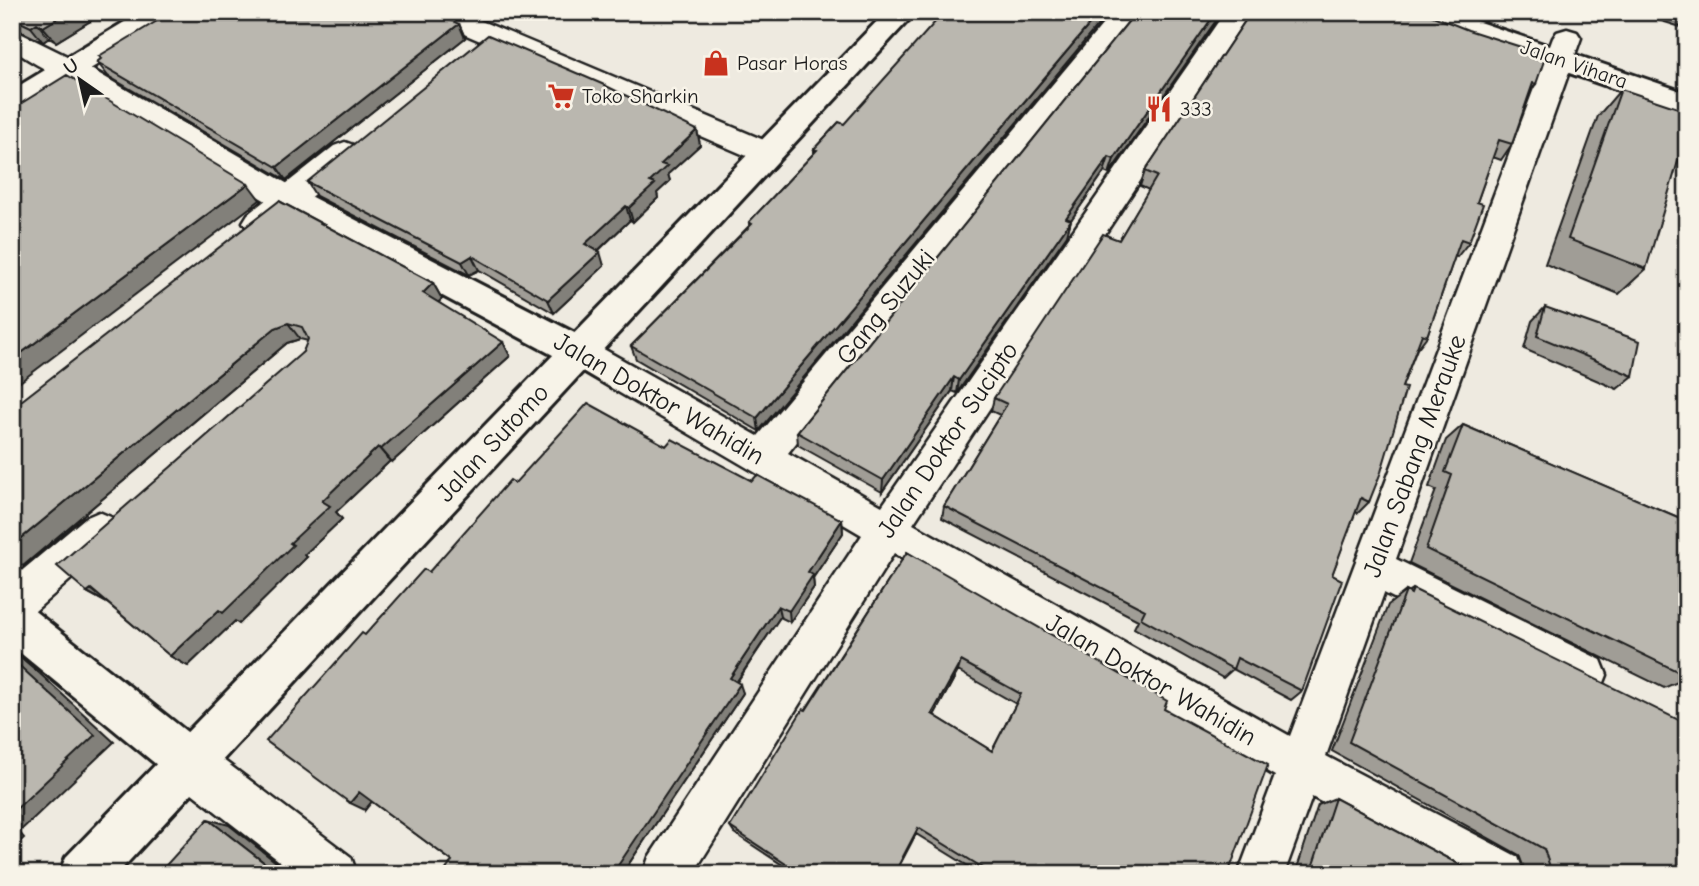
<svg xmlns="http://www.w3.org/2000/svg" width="1699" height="886" font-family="'Comic Neue',sans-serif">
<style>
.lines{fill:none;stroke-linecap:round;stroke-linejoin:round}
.minor-casing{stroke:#1c1c1c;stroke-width:5}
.tertiary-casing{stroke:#1c1c1c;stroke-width:6}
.primary-casing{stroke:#1c1c1c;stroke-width:6}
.minor{fill:#f7f3e8;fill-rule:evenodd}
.tertiary{fill:#f7f3e8;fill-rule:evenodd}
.primary{fill:#f7f3e8;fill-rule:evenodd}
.wall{fill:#a09d96;stroke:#1c1c1c;stroke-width:2;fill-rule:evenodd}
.shaded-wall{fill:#82807a;stroke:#1c1c1c;stroke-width:2}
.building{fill:#bab7af;stroke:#1c1c1c;stroke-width:2;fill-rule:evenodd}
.labels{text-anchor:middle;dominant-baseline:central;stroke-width:5;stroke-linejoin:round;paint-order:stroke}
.far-poi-label{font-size:21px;fill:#1c1c1c;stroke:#f7f3e8;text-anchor:start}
.far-street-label{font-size:21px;fill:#1c1c1c;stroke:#f7f3e8}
.street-label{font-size:26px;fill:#1c1c1c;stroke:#f7f3e8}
</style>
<rect width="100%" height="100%" fill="#eeeae0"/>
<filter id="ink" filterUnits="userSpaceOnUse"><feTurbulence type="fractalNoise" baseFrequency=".0143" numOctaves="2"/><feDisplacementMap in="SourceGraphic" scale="14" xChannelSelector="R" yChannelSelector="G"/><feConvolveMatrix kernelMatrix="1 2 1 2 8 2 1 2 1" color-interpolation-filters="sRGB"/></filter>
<g filter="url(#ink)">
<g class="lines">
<g class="minor-casing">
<path id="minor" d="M423 12H460L778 146 782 153 778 160 767 164 756 160 427 18Z
M1113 12H1141L788 453 882 506 1225 12H1252L913 524 1290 736 1553 38 1557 32 1567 29 1577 32 1581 38 1396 559 1601 660 1607 675 1601 690 1586 696 1384 593 1326 756 1518 857 1524 874H1454L1312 797 1284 874H1238L1275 776 894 553 693 874H643L649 857 862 535 567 362 562 352 567 342 579 338 591 342 758 436Z
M12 29 79 62 83 69 79 76C57 82 32 60 12 50Z
M345 142 356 146 360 153 356 160 270 230 259 234 248 230 243 222 248 214 334 146Z
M99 512 113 518 118 530 113 542 26 619 12 624V579L85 518Z
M190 741 206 747 351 857 357 874H296L174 779 168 763 174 747Z"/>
</g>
<g class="tertiary-casing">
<path id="tertiary" d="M1407 12H1450L1687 93V114L1411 18Z
M69 59 79 62 300 191 592 342 597 352 592 362 579 367 566 362 276 207 59 76 54 69 59 62Z
M12 599 27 605 206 747 213 763 206 779 190 786 174 779 12 646Z"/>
</g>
<g class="primary-casing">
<path id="primary" d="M141 12H176L172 18 23 111 12 114V90Z
M886 12H916L117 874H59L66 857Z"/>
</g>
<use href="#minor" class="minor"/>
<use href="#tertiary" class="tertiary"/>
<use href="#primary" class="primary"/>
</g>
<path class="wall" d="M12 12H99L100 15 56 42 49 38 43 42 12 27Z
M1136 12H1222L1109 174 1104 172 1071 220 1067 235 957 393 952 391 882 492 798 445 797 432Z
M1251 12 1536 84 1530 92 1512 144 1501 160 1493 157 1477 202 1469 242 1457 257 1455 256 1427 336 1417 349 1402 387 1369 502 1358 513 1355 512 1332 575 1302 691 1291 700 1233 669 1223 678 1134 628 1138 620 942 518 944 506 1000 415 991 411 994 398 1119 240 1149 190 1140 186 1145 171Z
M1574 12H1606L1600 20Z
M1633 12H1687V48L1682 46 1687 29Z
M459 24 465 38 286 180 108 76 97 62 101 59 99 56Z
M1621 89 1646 269 1619 294 1545 264 1598 116Z
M839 122 759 431 636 359 631 346 749 226V222L814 153V149Z
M697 130 700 145 668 174 670 181 657 193 658 198 633 222 630 220 598 251 604 266 554 313 479 270 469 275 316 196 307 182Z
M279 201 433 283 442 299 438 302 510 356 392 462 390 461 336 512 342 519 304 555 307 557 239 624 235 621 188 666 170 656 107 603 87 592 303 352 308 341 300 339 287 343 23 566Z
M1545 307 1633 376 1617 389 1524 349 1532 321Z
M1463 425 1687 521V683L1682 680 1664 688 1409 563 1436 490 1429 487 1446 440Z
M666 446 842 520 843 533 813 578 814 587 790 622 780 617 737 682 743 693 622 874 617 872 452 861 371 801 365 810V635L429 572 515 483Z
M907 552 1164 709 1228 874H981L916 834 895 874H796L734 833 730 827ZM958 671 1016 704 992 751 934 715Z
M1413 589 1687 874H1295L1318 805 1335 798 1473 872 1525 871 1519 855 1332 751 1388 605 1406 591 1408 592Z"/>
<path class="shaded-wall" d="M68 12H99L100 15 56 42 43 27Z
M1100 12H1109L759 431 757 418Z
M1216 12H1222L1109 174 1114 159Z
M37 23 49 38 43 42 31 27Z
M459 24 465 38 286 180 277 167Z
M12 49 18 56 12 60Z
M697 130 700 145 668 174 670 181 657 193 658 198 633 222 629 208 650 182 661 164Z
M1109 157 1104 172 1062 233 1066 218Z
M248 184 260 200 12 388V360Z
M626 206 630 220 590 258 585 244Z
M1071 220 1067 235 957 393 959 380Z
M600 252 604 266 554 313 548 300Z
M472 256 479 270 469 275 462 262Z
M433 283 442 299 432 308 423 293Z
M288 323 300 339 287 343 23 566 12 560V546L275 328Z
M503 342 510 356 392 462 381 449Z
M954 377 952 391 882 492 883 480Z
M378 447 390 461 336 512 342 519 304 555 307 557 239 624 235 621 188 666 170 656 290 543 322 501Z
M842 520 843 533 813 578 814 587 790 622 789 611 808 572Z
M91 589 111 600 107 603 87 592Z
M778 606 780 617 733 687 730 678Z
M12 650 37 671 114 742 19 832 24 838 12 849Z
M961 661 958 671 930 723 932 714Z
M740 684 743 693 622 874 617 872 615 874H605Z
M359 792 374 799 365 810 350 803Z
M208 819 229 825 290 873 294 874H285L275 871Z
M918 828 895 874H894Z"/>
<path class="building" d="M12 12H68L43 27 37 23 31 27 12 18Z
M172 12H434L459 24 277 167 97 62 102 58 99 56Z
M944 12H1100L757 418 631 346 752 224 749 222 817 150 814 149 839 122 844 124Z
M1136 12H1216L1114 159 1109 157 1066 218 1071 220 959 380 954 377 883 480 797 432Z
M1251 12H1396L1400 14 1401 12H1423L1468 30 1546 55 1536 84 1533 83 1512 144 1499 140 1477 202 1483 204 1469 242 1461 239 1427 336 1422 334 1402 387 1406 388 1381 472 1369 502 1361 498 1332 575 1342 580 1302 691 1237 658 1233 669 1141 618 1145 610 944 506 1007 404 994 398 1103 234 1119 240 1157 176 1145 171Z
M488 35 602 84 697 130 661 164 667 166 650 182 655 184 629 208 626 206 585 244 600 252 548 300 472 256 462 262 307 182Z
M67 75 248 184 12 360V109Z
M1621 89 1687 111V131L1646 269 1568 239Z
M279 201 433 283 423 293 503 342 381 449 378 447 322 501 330 506 290 543 293 545 223 613 219 610 170 656 91 589 87 592 57 566 303 352 308 339 302 327 288 323 275 328 12 546V408Z
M1545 307 1640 341 1633 376 1537 336Z
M588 403 666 446 672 439 752 481 757 475 842 520 808 572 813 575 789 611 778 606 730 678 740 684 615 870 610 867 605 874H443L452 861 359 792 350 803 266 741 362 633 365 635 424 569 429 572 510 480 515 483Z
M1463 425 1687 521V676L1426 549 1452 475 1445 472Z
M907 552 1167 701 1164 709 1268 765 1228 874H993L918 828 894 874H801L730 827 803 709 806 710ZM961 661 1021 694 992 751 932 714Z
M1413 589 1687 724V874H1626L1621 871 1620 874H1310L1335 798 1473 872 1551 870 1544 849 1349 742 1406 591 1411 594Z
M12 659 95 735 12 813Z
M208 819 275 871 286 872 289 874H158Z"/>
</g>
<defs>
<g id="shop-bare" transform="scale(2.1)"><path d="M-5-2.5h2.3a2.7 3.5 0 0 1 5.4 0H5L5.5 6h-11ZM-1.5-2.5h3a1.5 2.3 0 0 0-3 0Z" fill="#c8321e" stroke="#f7f3e8" stroke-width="2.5" paint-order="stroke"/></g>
<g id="supermarket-bare" transform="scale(2.1)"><path d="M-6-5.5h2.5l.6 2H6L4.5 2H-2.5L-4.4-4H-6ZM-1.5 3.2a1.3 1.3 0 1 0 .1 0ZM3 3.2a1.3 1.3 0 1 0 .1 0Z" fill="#c8321e" stroke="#f7f3e8" stroke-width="2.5" paint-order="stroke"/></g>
<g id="restaurant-bare" transform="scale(2.1)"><path d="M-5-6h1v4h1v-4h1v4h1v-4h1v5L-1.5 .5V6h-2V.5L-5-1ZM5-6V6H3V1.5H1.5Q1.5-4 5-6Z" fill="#c8321e" stroke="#f7f3e8" stroke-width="2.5" paint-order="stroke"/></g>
</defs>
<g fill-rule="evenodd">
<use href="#shop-bare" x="716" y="63"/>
<use href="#supermarket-bare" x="561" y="96"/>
<use href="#restaurant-bare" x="1159" y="109"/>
</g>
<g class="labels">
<g class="far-poi-label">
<text x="737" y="63">Pasar Horas</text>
<text x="582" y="96">Toko Sharkin</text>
<text x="1180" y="109">333</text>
</g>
<g class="far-street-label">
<text transform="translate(1574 64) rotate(19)">Jalan Vihara</text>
</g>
<g class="street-label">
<text transform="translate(886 307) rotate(-51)">Gang Suzuki</text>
<text transform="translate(659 399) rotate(30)">Jalan Doktor Wahidin</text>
<text transform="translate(948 440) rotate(-56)">Jalan Doktor Sucipto</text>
<text transform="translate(493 443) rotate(-47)">Jalan Sutomo</text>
<text transform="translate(1415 456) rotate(-70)">Jalan Sabang Merauke</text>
<text transform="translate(1151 680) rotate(30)">Jalan Doktor Wahidin</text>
</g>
</g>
<rect width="1699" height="886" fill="none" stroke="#f7f3e8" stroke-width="42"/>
<rect x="21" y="21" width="1657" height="844" fill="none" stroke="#1c1c1c" stroke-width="2.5" filter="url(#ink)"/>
<g transform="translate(80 80) rotate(326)" stroke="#f7f3e8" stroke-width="5" paint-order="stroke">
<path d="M0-5L12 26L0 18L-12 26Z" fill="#1c1c1c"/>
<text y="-10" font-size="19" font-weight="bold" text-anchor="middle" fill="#1c1c1c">U</text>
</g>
</svg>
